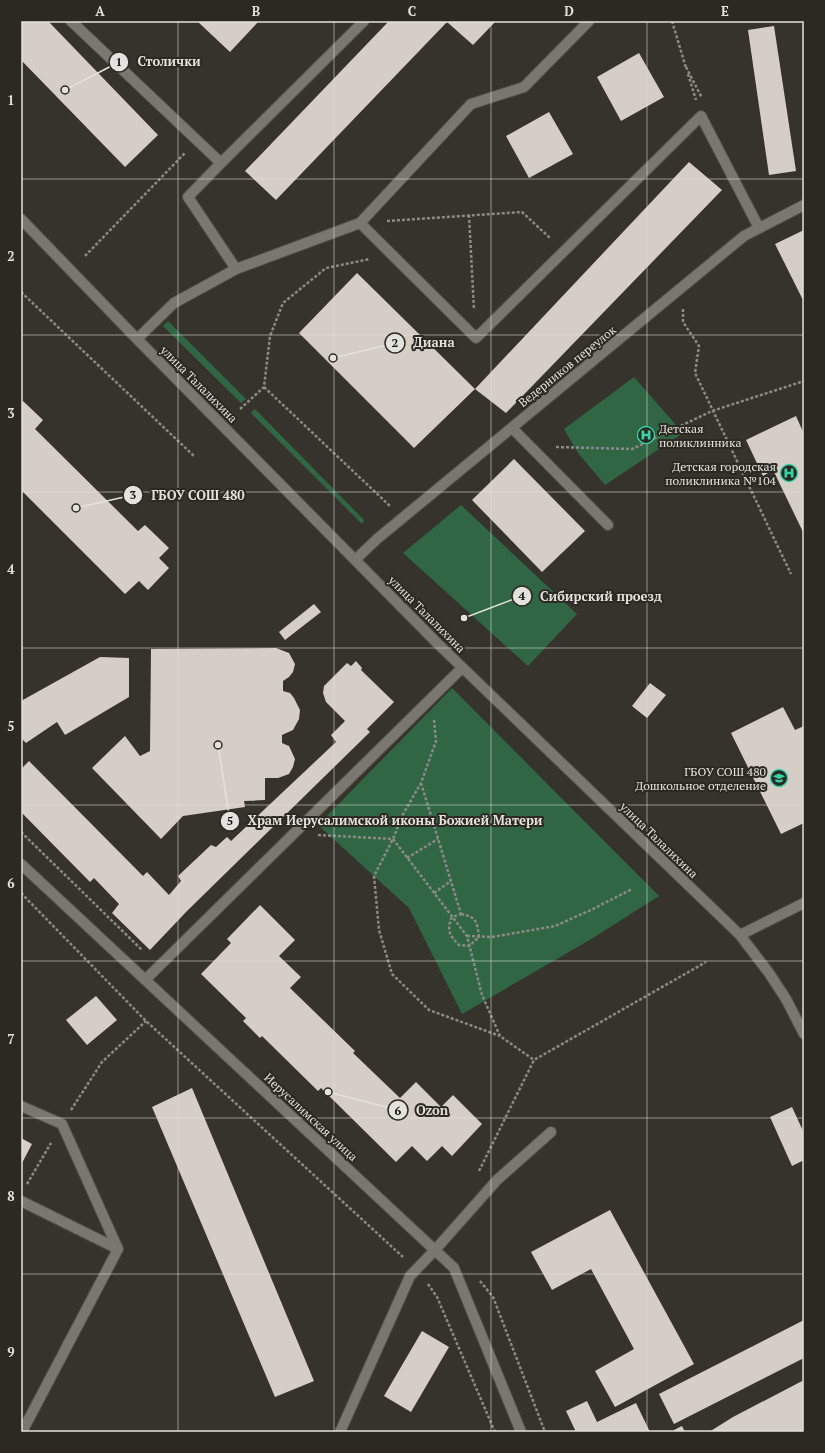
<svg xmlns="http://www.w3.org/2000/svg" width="825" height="1453" font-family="'PT Serif',serif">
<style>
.green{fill:#306643}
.building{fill:#d4cec6}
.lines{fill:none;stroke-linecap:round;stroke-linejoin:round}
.minor-casing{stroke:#514f49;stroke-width:12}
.path{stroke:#8c8a84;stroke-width:2.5;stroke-dasharray:3 2;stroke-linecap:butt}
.minor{stroke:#7a776f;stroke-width:10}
.grid{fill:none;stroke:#e3e2dd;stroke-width:1;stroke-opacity:0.55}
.labels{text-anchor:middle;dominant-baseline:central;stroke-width:4;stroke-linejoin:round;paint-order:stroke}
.street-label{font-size:12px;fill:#e3e2dd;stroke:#2c2923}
.poi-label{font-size:12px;fill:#e3e2dd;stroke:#2c2923;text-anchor:end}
.leader{fill:none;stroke:#e3e2dd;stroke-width:1.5}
.callout-dot{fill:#e3e2dd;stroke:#2c2923;stroke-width:1.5}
.mark-label{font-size:12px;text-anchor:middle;font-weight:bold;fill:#111}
.callout-label{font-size:13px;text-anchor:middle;font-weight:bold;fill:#e3e2dd;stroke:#2c2923;stroke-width:4;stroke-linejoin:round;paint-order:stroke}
.neatline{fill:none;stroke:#e3e2dd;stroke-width:1.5}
.grid-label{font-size:13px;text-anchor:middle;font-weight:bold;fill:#e3e2dd}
</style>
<rect width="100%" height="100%" fill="#36332c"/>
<path class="green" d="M168 321 246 399 241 403 163 326Z
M634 377 683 433 605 485 578 453 564 429Z
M255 409 364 520 362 524 251 413Z
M461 505 577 614 528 666 403 553Z
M452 688 659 896 593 938 462 1014 409 908 318 825Z"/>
<path class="building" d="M21 21H48L158 135 125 167 21 60Z
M197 21H259L230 52Z
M389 21H496L473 45 447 22 276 200 245 171Z
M774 26 796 171 769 175 748 30Z
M639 53 664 97 621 121 597 77Z
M549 112 573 154 529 178 506 136Z
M689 162 722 190 506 413 475 389 414 448 299 333 357 273 475 389Z
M804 230V302L775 244Z
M23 401 43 420 35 429 138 531 145 525 169 548 159 558 169 568 148 590 139 581 125 594 21 490V403Z
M796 416 804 434V534L773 470 763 476 746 440Z
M514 459 585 531 542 572 472 500Z
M314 604 321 612 285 640 279 632Z
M276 648 289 653 295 664 293 672 289 677 283 681V691L290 693 294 698 300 710 299 719 293 730 282 735V743L289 746 295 759 293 767 289 774 278 778H265V800L244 801 245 807 183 816 161 839 92 768 125 736 140 756 150 751 151 649Z
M100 657 129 658V697L65 735 57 722 26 743 21 738V701Z
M356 661 362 668 361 670 394 702 367 729 370 732 187 911 150 950 112 913 119 904 94 878 90 882 21 812V769L29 761 143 876 147 872 169 895 181 881 178 876 211 845 216 847 227 837 231 841 336 742 331 735 345 721 326 702 323 693 324 686 347 663 351 666Z
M650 683 666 695 647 718 632 706Z
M783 707 795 730 804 726V823L781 834 731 733Z
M260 905 295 940 279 956 301 977 290 988 355 1051 353 1053 400 1098 416 1082 441 1107 453 1095 482 1124 452 1156 442 1146 427 1161 412 1146 396 1162 321 1088 318 1091 262 1036 260 1038 243 1021 246 1018 201 974 231 943 227 939Z
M96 996 117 1020 87 1045 66 1020Z
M192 1088 314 1381 275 1397 152 1107Z
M792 1107 804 1133V1160L792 1166 770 1117Z
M21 1138 32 1144 21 1165Z
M610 1210 694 1364 615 1407 595 1371 634 1349 591 1269 552 1290 531 1252Z
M804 1320V1358L674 1424 659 1394Z
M422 1331 449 1347 411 1412 384 1396Z
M804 1380V1432H709L733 1417Z
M587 1401 597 1422 636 1403 650 1432H576L566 1411Z
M682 1426 685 1432H675L674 1430Z"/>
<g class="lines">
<g class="minor-casing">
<path id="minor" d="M71 21 221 163
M21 219 137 339 438 644 740 935 769 973 786 999 804 1034
M360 223 476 338 701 116 759 228
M236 269 188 197 221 163 364 21
M137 339 174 303 236 269 360 223 471 104 524 87 589 21
M512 428 608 525
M355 560 377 539 744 236 804 205
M21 864 454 1268 521 1432
M740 935 804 903
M145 980 462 668
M21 1106 62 1124 118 1249 22 1432
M21 1201 118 1249
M340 1432 410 1276 435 1250 497 1180 551 1132"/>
</g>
<path class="path" d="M672 21 686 68
M686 67 702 98
M688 74 696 100
M469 215 474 310
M387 221 522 212 551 239
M85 256 185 153
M21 292 195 457
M683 309V322L699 346 695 373 791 574
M264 387 390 506
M240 409 264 387 270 336 283 303 326 268 370 259
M556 447 632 449 712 411 804 381
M434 720 436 741 421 783 402 816 393 839 374 876 379 930 392 974 429 1010 500 1036
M421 783 461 914
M21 832 142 950
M318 835 393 839 467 936 482 995 500 1036 534 1060
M407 858 438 839
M21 893 146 1021 403 1257
M434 893 451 881
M461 914C477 917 477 922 479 937L469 946 459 945C450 936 446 930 452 917Z
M467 936 492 937 555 926 593 909 632 889
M71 1110 102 1062 146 1021
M479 1171 534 1060 706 962
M27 1184 51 1143
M480 1281 493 1297 545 1432
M428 1284 437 1297 495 1432"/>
<use href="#minor" class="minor"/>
</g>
<path class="grid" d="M178 21V1432M334 21V1432M491 21V1432M647 21V1432M21 179H804M21 335H804M21 492H804M21 648H804M21 805H804M21 961H804M21 1118H804M21 1274H804"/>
<defs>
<g id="hospital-ring" transform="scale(0.9)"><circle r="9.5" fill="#2c2923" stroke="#35d4a7" stroke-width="1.5"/><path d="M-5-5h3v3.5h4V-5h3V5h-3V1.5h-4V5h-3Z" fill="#35d4a7"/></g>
<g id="school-ring" transform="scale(0.9)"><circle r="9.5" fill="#2c2923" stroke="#35d4a7" stroke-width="1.5"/><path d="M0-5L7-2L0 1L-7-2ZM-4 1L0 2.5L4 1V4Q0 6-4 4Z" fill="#35d4a7"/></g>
</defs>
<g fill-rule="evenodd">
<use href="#hospital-ring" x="646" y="435"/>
<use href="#hospital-ring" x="789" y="473"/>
<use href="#school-ring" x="779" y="778"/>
</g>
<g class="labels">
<g class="street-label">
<text transform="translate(567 366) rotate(-39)">Ведерников переулок</text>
<text transform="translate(199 384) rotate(45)">улица Талалихина</text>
<text transform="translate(427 614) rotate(45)">улица Талалихина</text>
<text transform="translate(659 840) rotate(44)">улица Талалихина</text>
<text transform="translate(311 1117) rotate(43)">Иерусалимская улица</text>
</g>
<g class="poi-label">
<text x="659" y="428" text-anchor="start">Детская<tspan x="659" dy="14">поликлинника</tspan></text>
<text x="776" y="466">Детская городская<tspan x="776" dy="14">поликлиника №104</tspan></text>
<text x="766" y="771">ГБОУ СОШ 480<tspan x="766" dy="14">Дошкольное отделение</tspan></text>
</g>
</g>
<path class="leader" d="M65 90L119 62M333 358L395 343M76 508L133 495M464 618L522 596M218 745L230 821M328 1092L398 1110"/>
<g class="callout-dot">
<circle cx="65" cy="90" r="4"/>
<circle cx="333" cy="358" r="4"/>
<circle cx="76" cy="508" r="4"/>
<circle cx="464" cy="618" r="4"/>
<circle cx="218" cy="745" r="4"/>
<circle cx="328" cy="1092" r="4"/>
<circle cx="119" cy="62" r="10"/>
<circle cx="395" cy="343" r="10"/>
<circle cx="133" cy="495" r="10"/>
<circle cx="522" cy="596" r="10"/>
<circle cx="230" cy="821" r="10"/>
<circle cx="398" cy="1110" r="10"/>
</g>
<g class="mark-label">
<text x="119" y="66">1</text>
<text x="395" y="347">2</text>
<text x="133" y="499">3</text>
<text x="522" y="600">4</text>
<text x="230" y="825">5</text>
<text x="398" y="1115">6</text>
</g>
<g class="callout-label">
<text x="169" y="66">Столички</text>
<text x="434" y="347">Диана</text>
<text x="198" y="500">ГБОУ СОШ 480</text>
<text x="601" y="601">Сибирский проезд</text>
<text x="395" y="825">Храм Иерусалимской иконы Божией Матери</text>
<text x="432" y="1115">Ozon</text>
</g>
<rect width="825" height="1453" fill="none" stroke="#2c2923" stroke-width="44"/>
<rect x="22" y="22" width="781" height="1409" class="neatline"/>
<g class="grid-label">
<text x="100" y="16">A</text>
<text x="256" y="16">B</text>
<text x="412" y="16">C</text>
<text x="569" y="16">D</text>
<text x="725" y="16">E</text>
<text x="11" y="105">1</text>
<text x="11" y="261">2</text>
<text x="11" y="418">3</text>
<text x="11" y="574">4</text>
<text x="11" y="731">5</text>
<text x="11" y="888">6</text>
<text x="11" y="1044">7</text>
<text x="11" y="1201">8</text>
<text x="11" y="1357">9</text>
</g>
</svg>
